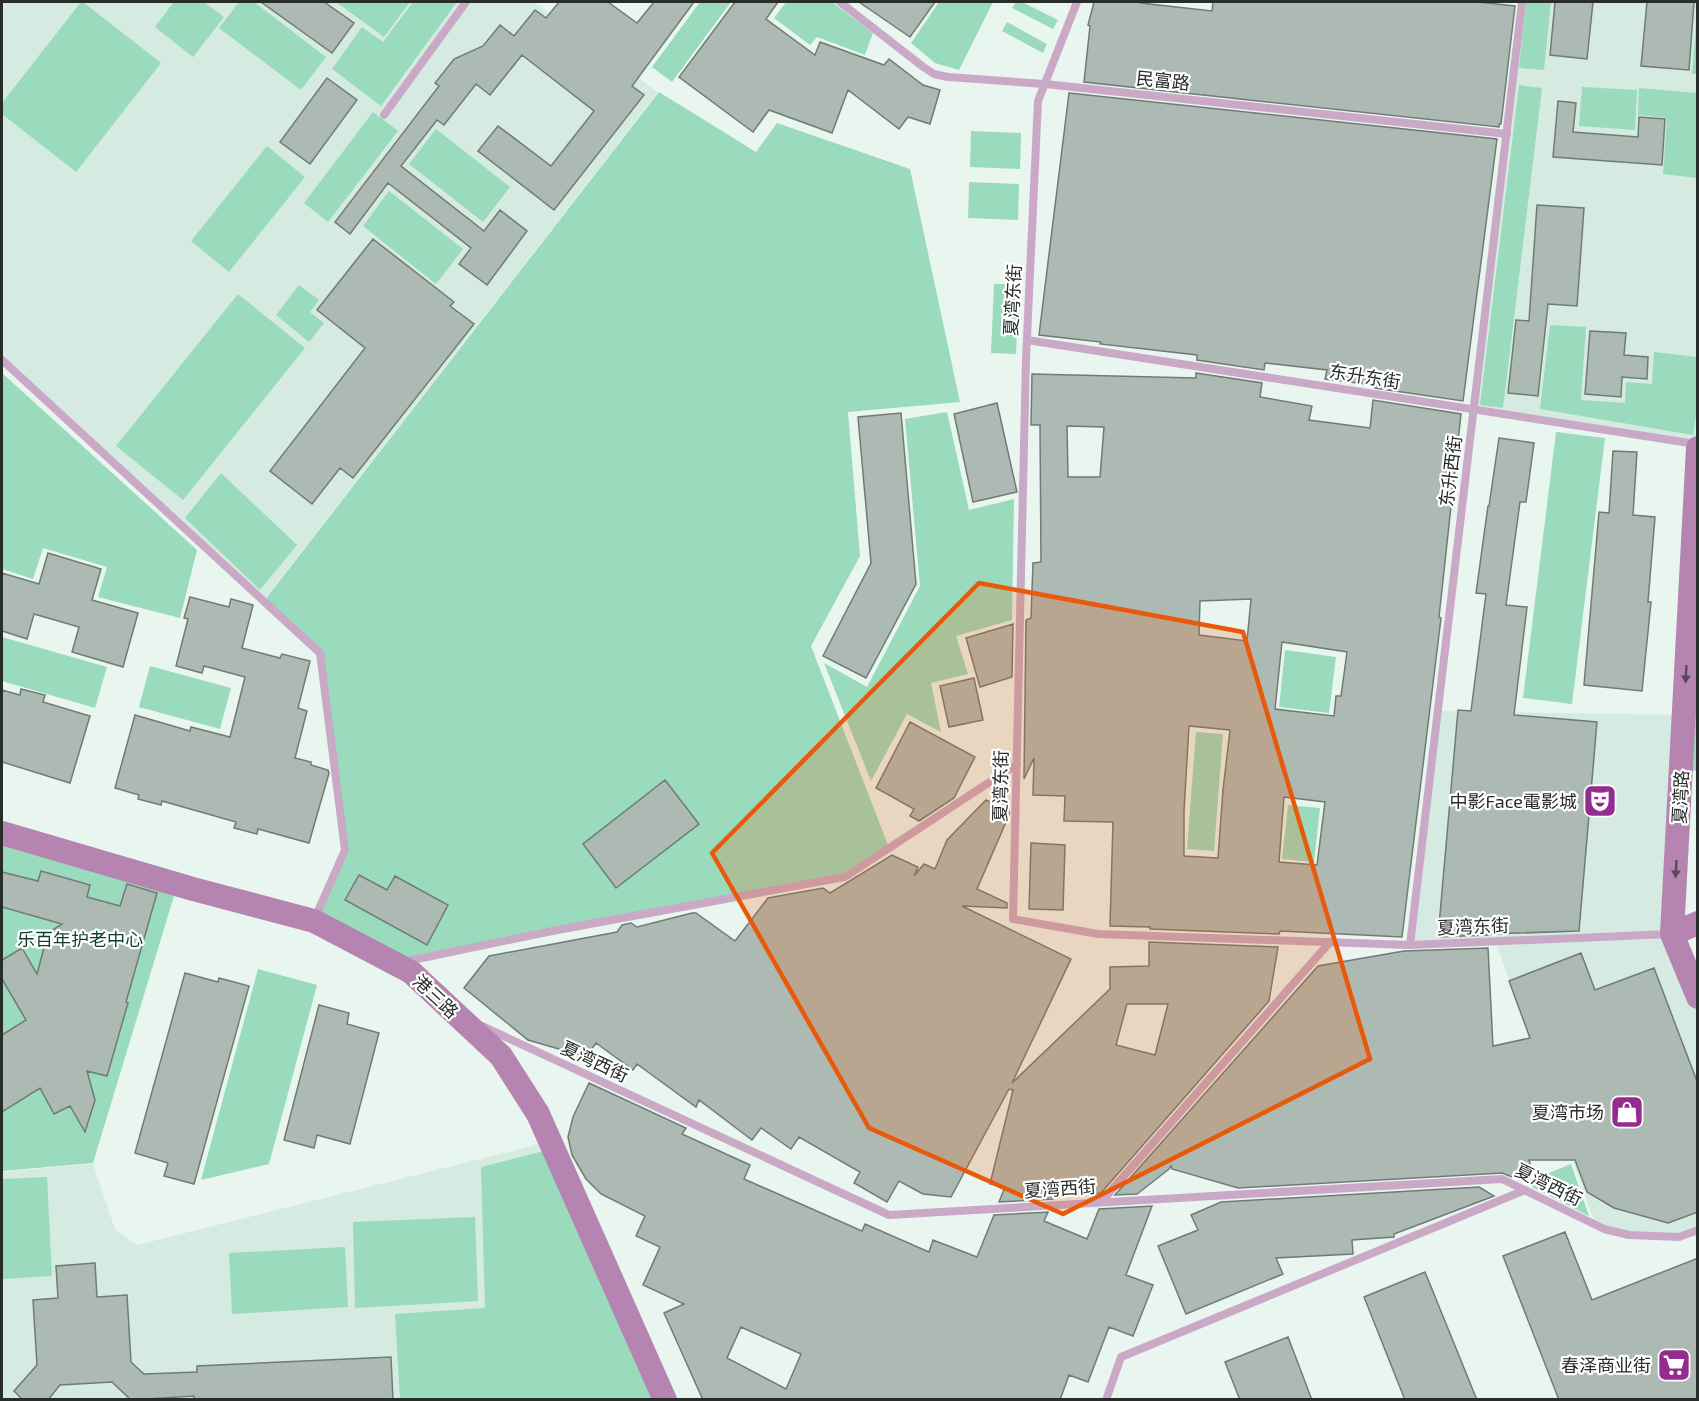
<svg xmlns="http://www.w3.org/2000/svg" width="1699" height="1401" font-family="'Exo 2','Noto Sans SC',sans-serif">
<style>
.built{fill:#d5eae0}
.green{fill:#99dbbc}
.building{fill:#adb9b3;stroke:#707b76;stroke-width:1.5;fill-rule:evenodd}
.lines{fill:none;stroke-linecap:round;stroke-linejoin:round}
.lane{stroke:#caa9c6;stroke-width:8}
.secondary{stroke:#b584b0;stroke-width:24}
.oneway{fill:#594b59}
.marked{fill:#e8590c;fill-opacity:0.2;stroke:#e8590c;stroke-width:4.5;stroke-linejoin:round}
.labels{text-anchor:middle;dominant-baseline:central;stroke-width:4.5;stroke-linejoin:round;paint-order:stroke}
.street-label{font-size:18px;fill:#282d2a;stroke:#fff}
.poi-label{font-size:18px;fill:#282d2a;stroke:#fff;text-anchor:end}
.park-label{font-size:18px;fill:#0d3f2c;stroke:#fff}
</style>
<rect width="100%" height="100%" fill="#e9f6ef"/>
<path class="built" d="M2 2H534L658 92 264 600 2 359Z
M1523 2H1697V443L1476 408Z
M1439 711 1682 715 1671 933 1412 943Z
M1671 936 1697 1001V1229L1679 1235 1630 1234 1595 1224 1496 943Z
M548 1142 662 1400H2V1172L93 1164 115 1229 137 1245Z"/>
<path class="green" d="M81 2H83L161 63 76 172 2 114V103Z
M174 2H204L224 17 193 57 155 27Z
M239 2H254L326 57 301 90 219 28Z
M336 2H410L384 37Z
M413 2H457L381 106 332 69 362 27 383 42Z
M700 2H731L672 82 652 67Z
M786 2H832L873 33 865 55 817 37 810 45 774 18Z
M939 2H993L959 70 935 63 911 43Z
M1016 2H1022L1058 20 1053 29 1012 8Z
M1526 2H1551L1544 70 1519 68Z
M1697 12V74H1692Z
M1007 22 1047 44 1043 53 1002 31Z
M1519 85 1542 88 1503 408 1480 405Z
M1582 87 1637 90 1635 130 1579 126Z
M1639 88 1697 93V178L1663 174 1667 118 1638 115Z
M659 92 756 152 777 123 910 169 960 402 848 412 860 556 811 646 888 845 845 875 394 962 314 920 346 850 320 653 264 601Z
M373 112 398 131 328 222 304 203Z
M436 129 510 187 483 222 409 164Z
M971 131 1021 133 1020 169 970 167Z
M267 146 305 177 229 272 191 241Z
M969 182 1019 184 1018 220 968 218Z
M389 191 463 249 436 284 363 226Z
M994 284H1019L1016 354 991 353Z
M299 285 319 300 310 312 324 323 309 342 276 315Z
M238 294 305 348 183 500 116 446Z
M1550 325 1586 327 1581 400 1625 403 1626 382 1652 384 1654 352 1697 357 1698 402 1693 435 1540 409Z
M2 373 197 550 180 618 98 597 107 567 43 548 33 579 2 569Z
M947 412 969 510 1014 499 1012 620 956 636 968 674 931 683 941 732 907 714 871 781 824 663 867 687 920 586 905 419Z
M1556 432 1605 438 1572 704 1523 698Z
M221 473 297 545 260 590 185 518Z
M1697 604V771L1688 770Z
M2 637 107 667 95 708 2 681Z
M1285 650 1336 657 1329 713 1279 707Z
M150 666 231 688 220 729 139 707Z
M1196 732 1223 734 1214 851 1187 849Z
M1288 805 1320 808 1314 862 1282 859Z
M2 835 177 886 93 1163 2 1171Z
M258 969 317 985 269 1164 201 1180Z
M544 1151 653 1399H400L395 1314 485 1308 481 1167Z
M1571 1164 1589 1216 1524 1183Z
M47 1177 52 1276 2 1279V1179Z
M475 1217 478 1301 355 1308 353 1222Z
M345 1247 348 1307 232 1314 229 1253Z"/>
<path class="building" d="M261 2H324L354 23 332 53Z
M559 2H608L637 23 654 2H694L632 86 644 95 554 210 478 151 498 126 551 166 594 111 522 55 490 95 476 84 444 125 437 120 401 166 484 231 500 210 527 231 487 285 459 264 471 248 388 183 350 234 335 222 439 86 435 83 454 59 483 46 500 25 514 36 535 10 546 18Z
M735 2H778L766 19 815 55 820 42 884 65 889 59 923 85 940 90 930 124 908 117 899 129 848 90 832 133 769 110 753 132 679 77Z
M859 2H935L910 37Z
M1094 2H1141V3L1212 11 1213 2H1478L1515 6 1501 124H1499V127L1084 82 1090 26 1088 25Z
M1555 2H1593L1587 59 1550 55Z
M1647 2H1694L1689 70 1641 66Z
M327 78 357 100 310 164 280 142Z
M1069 93 1497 139 1463 401 1375 388V385L1325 379 1327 370 1265 363 1264 370 1197 360V355L1100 344 1101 342 1039 335Z
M1558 101 1576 103 1573 132 1638 137 1639 117 1665 119 1662 165 1553 157Z
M1537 205 1584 208 1577 306 1548 304 1538 396 1508 393 1516 320 1529 321Z
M373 239 454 302 450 306 474 324 353 478 340 468 312 504 270 471 365 348 317 310Z
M1590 331 1626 333 1624 355 1648 357 1647 379 1622 377 1621 397 1585 394Z
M1196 373 1262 383 1260 397 1312 406 1309 420 1370 428 1373 400 1461 414 1439 617 1441 618 1402 937 1280 931 1279 934 1150 929V927L1110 926 1113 822 1064 821 1065 796 1033 795 1034 758 1024 779 1026 620 1031 618 1033 563 1041 562 1040 425H1031L1032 374 1196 378ZM1067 426 1104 427 1100 477H1068ZM1251 599 1247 641 1199 635 1200 601ZM1282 642 1347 652 1341 696H1336L1334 716 1275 709ZM1189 726 1230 730 1223 790 1218 858 1184 856V811ZM1284 797 1325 802 1317 865 1279 862Z
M997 403 1017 492 973 502 954 414Z
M901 413 916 584 866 678 823 656 871 563 858 417Z
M1499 438 1534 443 1526 502H1520L1506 605 1527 607 1514 715 1597 722 1579 931 1491 934 1487 922 1488 935 1438 937 1458 710 1471 711 1486 594 1476 593 1488 506H1489Z
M1613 451 1637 452 1633 515 1655 517 1648 602H1651L1642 691 1584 685 1599 512 1609 513Z
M48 553 101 569 92 600 138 613 123 667 72 652 79 627 34 614 27 639 2 631V573L39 584Z
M190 597 229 607 231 599 253 605 242 648 280 658 282 654 310 661 298 708 307 711 295 758 311 762V765L328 770 329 773 309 843 258 829 257 834 234 828 236 822 162 801 161 805 138 799 139 795 115 788 135 715 190 731 191 727 230 737 245 677 204 666 202 673 176 666 188 619 184 618Z
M1013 624 1012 677 980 687 966 638Z
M974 678 983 720 949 727 940 686Z
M21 689 45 695 43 702 90 716 70 783 2 762V690L20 695Z
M910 722 975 757 954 798 919 821 910 816 914 809 876 788Z
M665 780 699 824 616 888 583 844Z
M986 800 1009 810V815L977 889 1007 903V908L962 906 1071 959 1012 1083 1110 989V967L1149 966V942L1278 947 1269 1001 1101 1193 1055 1194 1053 1199 999 1202 1005 1187 990 1184 1013 1090 1009 1089 951 1197 923 1194 899 1181 887 1202 854 1183 860 1172 799 1137 791 1149 761 1128 752 1140 699 1100 696 1107 637 1064 633 1070 596 1043 586 1057 528 1040 464 988 489 956 617 932 622 925 631 923 637 927 692 913H696L735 941 768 898 823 888 830 893 892 855 918 867 914 876 924 864 935 869 947 840ZM1127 1004H1168L1155 1055 1116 1045Z
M1031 843 1065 845 1063 910 1029 909Z
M41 871 90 885 87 897 120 906 127 884 157 893 126 1002 128 1003 107 1076 87 1071 95 1100 85 1132 70 1106 54 1114 40 1088 2 1112V1035L26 1020 2 979V960L22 948 37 974 48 933 62 924 2 907V872L38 881Z
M359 875 387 890 395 876 448 905 427 945 345 900Z
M1488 948 1493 1046 1530 1038 1509 981 1581 953 1595 990 1654 968 1698 1084V1212L1668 1223 1614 1208 1587 1192 1575 1160H1529L1532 1171 1512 1177 1502 1173 1238 1188 1172 1169 1171 1166 1169 1169 1137 1194 1115 1195 1318 966 1404 951Z
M185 973 218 982 219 978 249 986 194 1184 164 1176 168 1163 135 1153Z
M319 1005 349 1013 347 1024 379 1033 350 1144 317 1135 314 1148 284 1140Z
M589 1083 686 1128 682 1134 750 1165 744 1179 862 1231 865 1224 929 1252 933 1240 977 1257 994 1215 1048 1212 1044 1221 1087 1239 1099 1209 1152 1206 1126 1275 1153 1285 1133 1336 1109 1327 1088 1382 1069 1375 1060 1400H703L664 1313 684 1304 643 1285 660 1247 636 1236 645 1216 601 1194 586 1179 572 1155 568 1137 573 1117ZM741 1327 801 1354 786 1389 727 1358Z
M1479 1187 1494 1196 1394 1234V1237L1352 1240 1353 1254 1276 1258 1283 1274 1186 1314 1158 1246 1198 1230 1191 1215 1221 1202Z
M1565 1232 1592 1300 1698 1258V1400H1559L1503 1256Z
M95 1263 97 1297 127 1295 131 1362 144 1374 197 1372V1366L391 1357 393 1400H194V1396L131 1400 112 1382 60 1385 48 1400H23L14 1391 37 1365 33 1300 58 1298 56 1266Z
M1425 1272 1477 1400H1405L1364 1297Z
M1288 1337 1312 1400H1240L1225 1362Z"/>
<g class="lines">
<path class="lane" d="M840 2 922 66 934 74 948 77 1045 84 1507 134
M1077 2 1038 101 1026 359 1013 919 1098 934 1410 945 1670 934
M384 115 466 2
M1027 340 1696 444
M2 360 320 653 345 850 314 920
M1410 945 1522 2
M403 962 552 931 845 877 1017 764
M482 1026 889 1215 1502 1179 1604 1229 1629 1235 1679 1237 1698 1230
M1101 1202 1330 942
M1106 1400 1121 1357 1525 1190"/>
<path class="secondary" d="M1698 448 1672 934 1698 997
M2 833 193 889 314 921 411 972 501 1056 538 1114 665 1400
M1672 934 1698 923"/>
</g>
<defs><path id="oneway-solid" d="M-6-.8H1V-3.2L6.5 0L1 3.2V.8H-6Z" transform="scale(1.5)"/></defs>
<g class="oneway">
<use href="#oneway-solid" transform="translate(1686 674) rotate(93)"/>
<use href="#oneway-solid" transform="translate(1676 869) rotate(93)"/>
</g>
<path class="marked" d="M979 583 1243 632 1370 1059 1063 1214 869 1128 712 853Z"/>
<defs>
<g id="theatre-square" transform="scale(1.725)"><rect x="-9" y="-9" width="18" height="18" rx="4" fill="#942b8f" stroke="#fff"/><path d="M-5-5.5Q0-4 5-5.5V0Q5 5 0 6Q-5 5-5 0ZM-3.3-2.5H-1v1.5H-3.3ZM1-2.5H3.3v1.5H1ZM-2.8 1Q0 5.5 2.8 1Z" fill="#fff"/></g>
<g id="shop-square" transform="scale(1.725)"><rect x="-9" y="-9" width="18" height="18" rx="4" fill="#942b8f" stroke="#fff"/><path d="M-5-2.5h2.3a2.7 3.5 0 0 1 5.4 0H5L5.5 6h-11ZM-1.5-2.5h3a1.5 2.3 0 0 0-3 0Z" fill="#fff"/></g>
<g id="supermarket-square" transform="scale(1.725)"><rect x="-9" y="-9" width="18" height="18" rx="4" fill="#942b8f" stroke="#fff"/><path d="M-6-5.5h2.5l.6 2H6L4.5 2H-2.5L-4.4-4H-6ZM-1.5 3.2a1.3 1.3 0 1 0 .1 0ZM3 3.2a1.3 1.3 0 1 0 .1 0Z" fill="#fff"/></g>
</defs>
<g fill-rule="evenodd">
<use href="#theatre-square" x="1600" y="801"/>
<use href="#shop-square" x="1627" y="1112"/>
<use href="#supermarket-square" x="1674" y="1365"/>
</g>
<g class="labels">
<g class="street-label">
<text transform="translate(1163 80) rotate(6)">民富路</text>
<text transform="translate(1012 300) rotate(-87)">夏湾东街</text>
<text transform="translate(1365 376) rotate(9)">东升东街</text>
<text transform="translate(1450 471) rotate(-83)">东升西街</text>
<text transform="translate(1000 786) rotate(-89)">夏湾东街</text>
<text transform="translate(1680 797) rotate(-87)">夏湾路</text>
<text transform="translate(1473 926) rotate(-2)">夏湾东街</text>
<text transform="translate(436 996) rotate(43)">港三路</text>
<text transform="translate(595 1061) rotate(25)">夏湾西街</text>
<text transform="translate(1549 1184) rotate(26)">夏湾西街</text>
<text transform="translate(1060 1188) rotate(-4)">夏湾西街</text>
</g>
<g class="poi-label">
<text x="1577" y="801">中影Face電影城</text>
<text x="1604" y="1112">夏湾市场</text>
<text x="1651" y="1365">春泽商业街</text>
</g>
<g class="park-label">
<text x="80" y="939">乐百年护老中心</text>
</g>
</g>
<rect width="1699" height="1401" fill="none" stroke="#282d2a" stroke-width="6"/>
</svg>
